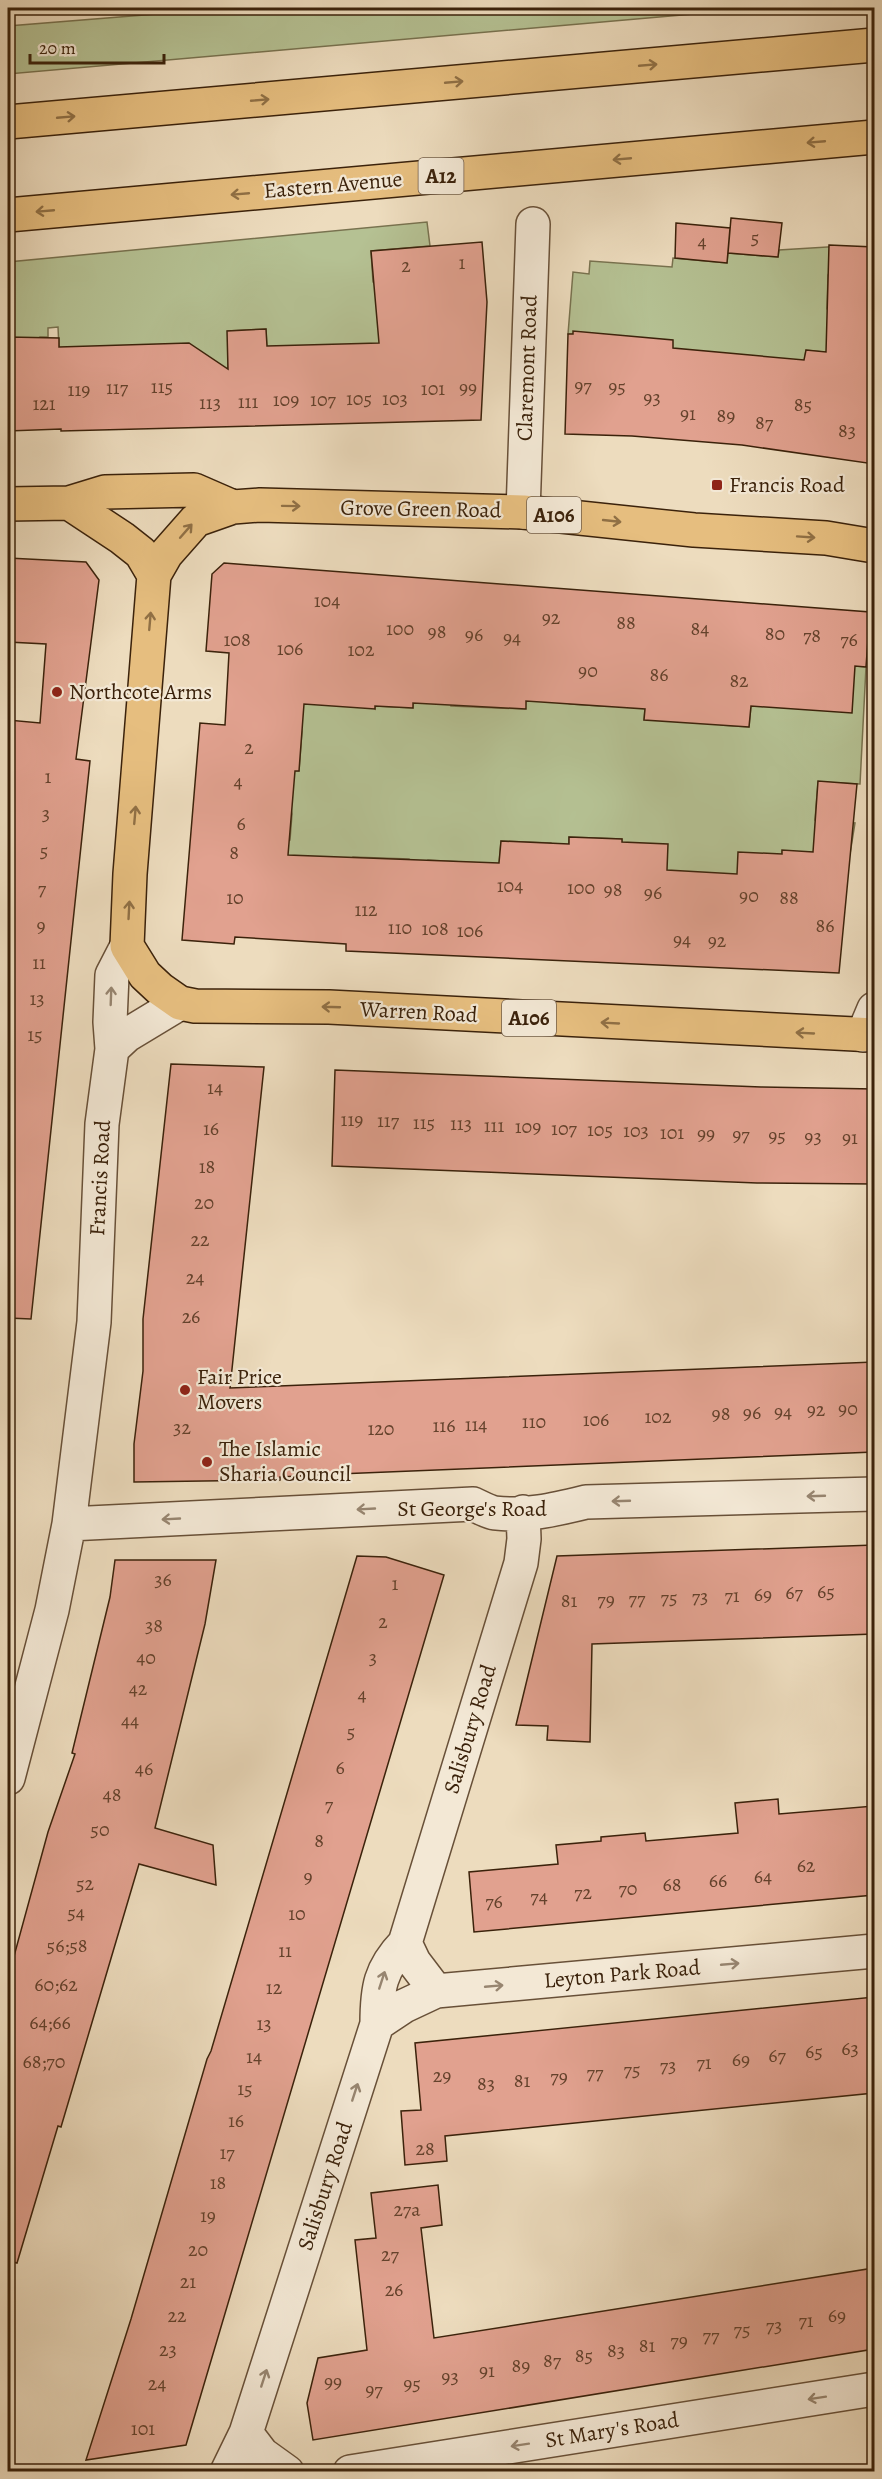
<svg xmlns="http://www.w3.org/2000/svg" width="882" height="2479" font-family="Alegreya,serif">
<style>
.green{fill:#b5c193;stroke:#78724f;stroke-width:1.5}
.building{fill:#e1a18f;stroke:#3b220b;stroke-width:1.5}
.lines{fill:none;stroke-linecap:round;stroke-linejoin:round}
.minor-casing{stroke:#685038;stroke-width:36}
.primary-casing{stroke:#3b220b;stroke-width:36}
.trunk-casing{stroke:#3b220b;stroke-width:36}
.minor{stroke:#f3e8d5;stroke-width:33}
.primary{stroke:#e6be7f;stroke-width:33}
.trunk{stroke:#e6be7f;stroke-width:33}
.oneway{stroke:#907045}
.oneway2{stroke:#978570}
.poi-dot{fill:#8f2418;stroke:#f3e8d5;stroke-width:2}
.labels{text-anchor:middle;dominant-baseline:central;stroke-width:4.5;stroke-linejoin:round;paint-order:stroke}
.number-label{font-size:20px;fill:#64422c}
.shield{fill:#f3e8d5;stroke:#725d48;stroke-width:1.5}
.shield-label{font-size:21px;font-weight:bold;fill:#3b220b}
.street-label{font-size:22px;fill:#3b220b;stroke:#f3e8d5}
.poi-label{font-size:22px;fill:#3b220b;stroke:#f3e8d5;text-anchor:start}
</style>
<rect width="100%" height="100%" fill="#eddcbe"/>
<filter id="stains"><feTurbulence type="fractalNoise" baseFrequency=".00333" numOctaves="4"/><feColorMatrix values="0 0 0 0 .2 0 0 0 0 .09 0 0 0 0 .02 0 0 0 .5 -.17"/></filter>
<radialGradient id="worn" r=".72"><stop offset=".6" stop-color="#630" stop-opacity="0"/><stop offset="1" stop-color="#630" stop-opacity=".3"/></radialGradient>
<path class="green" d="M231 8H762L8 74V26Z
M427 222 430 246 371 251 373 282 452 328 268 374 266 329 228 331V376L189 344 59 348 58 327 48 328V337H40L41 376 13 337H8V262Z
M843 246 828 275 827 309 838 311V336L874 337V383L846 379 832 353 806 350 799 402 719 388 636 337 568 334 573 272 589 274 590 261 672 267 673 258 727 263 728 253 778 257 779 250Z
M269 623 375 709V706L413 708 415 681 452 684 451 706 525 709 527 689 570 704 600 706 646 698 644 719 726 657 721 725 749 727 751 706 855 666 866 667 860 784 818 782 815 820 855 823 850 854 782 851 781 876 667 874 622 851V839L569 837 566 908 551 843 501 841 499 864 428 860 425 902 407 901 409 859 353 857 351 898 242 873 279 840H290L292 814 283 770 299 771 302 731Z"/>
<path class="building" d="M731 218 782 223 778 257 728 253Z
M676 223 730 228 727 263 675 258Z
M482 242 487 302 481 420 61 431V429L8 431V337L59 338V347L189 343 228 369 227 331 266 329 267 346 379 343 371 251Z
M829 245 874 247V464L742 445 632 436 565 434 568 334H573V331L673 340V348L804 360 806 350 826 352Z
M8 558 86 562 99 580 76 759 90 761 31 1319 8 1318V720L40 723 46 644 8 642Z
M224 563 870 612 866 667 855 666 852 713 751 706 749 727 644 720 645 709 526 701V709L413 703V708L375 706V709L304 704 299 771H295L288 855 499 863 501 841 569 844V837L622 839V842L668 844 667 870 737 874 738 852 782 854V850L813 852 818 781 857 784 839 973 346 951V944L235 937 234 944 182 940 200 723 225 725 229 653 206 651 212 574Z
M171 1064 264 1067 230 1388 874 1362V1452L338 1474 280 1477V1480L134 1482V1444L143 1371V1319Z
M335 1070 761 1087 874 1089V1184L757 1183 332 1166Z
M874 1545V1634L592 1644 590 1742 547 1740 548 1726 516 1725 557 1556Z
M357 1556 386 1557 444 1575 186 2445 86 2460 131 2319 207 2059 211 2051Z
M115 1560H216L205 1624 155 1828 213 1845 216 1885 139 1864 61 2127 58 2126 17 2263 8 2261V1978L48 1832 75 1754 72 1753 110 1597Z
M778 1799 779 1814 874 1806V1895L474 1932 469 1872 558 1864 556 1845 601 1841V1837L645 1833 646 1841 738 1833 735 1803Z
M874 1997V2093L445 2136 447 2161 405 2165 401 2111 421 2110 415 2043Z
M438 2185 442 2225 421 2228 434 2338 874 2268V2349L313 2440 307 2403 318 2358 367 2350 355 2240 376 2238 371 2193Z"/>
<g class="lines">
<g class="minor-casing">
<path id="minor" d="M523 512 533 224
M863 1035 874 1009
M112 1049 127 1035 180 1003
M69 1524 473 1504C480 1507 488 1512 495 1513 525 1517 557 1509 586 1502L874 1494
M8 1778 52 1610 69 1524 94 1322 102 1124 112 1049 110 1022 112 975 127 946
M405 1943 414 1962 436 1991
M377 2024 404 2006 436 1991 874 1951
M246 2433 262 2454 287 2472
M227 2472 246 2433 377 2024C377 1988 380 1969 405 1943L521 1563 524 1539 523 1512
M350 2472 874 2389"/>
</g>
<g class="primary-casing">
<path id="primary" d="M69 503 122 538 141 553 154 575
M8 504 69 503 105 492 194 490 233 507 260 505 523 512 694 530 826 538 874 546
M233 507 196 520 166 554 154 575 130 874 127 946 145 975 160 989 180 1003 195 1006 329 1007 874 1035"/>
</g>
<g class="trunk-casing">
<path id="trunk" d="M8 122 874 45
M8 215 874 137"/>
</g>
<use href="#minor" class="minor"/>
<use href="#primary" class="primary"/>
<use href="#trunk" class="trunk"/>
</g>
<defs><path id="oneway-shaft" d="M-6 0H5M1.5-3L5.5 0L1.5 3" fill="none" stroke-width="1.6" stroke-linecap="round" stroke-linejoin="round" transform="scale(1.5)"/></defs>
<g class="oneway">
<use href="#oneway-shaft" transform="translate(648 65) rotate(-5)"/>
<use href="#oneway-shaft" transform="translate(454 82) rotate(-5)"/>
<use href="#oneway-shaft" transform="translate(260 100) rotate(-5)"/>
<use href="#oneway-shaft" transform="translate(66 117) rotate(-5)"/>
<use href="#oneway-shaft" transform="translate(816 142) rotate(175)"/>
<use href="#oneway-shaft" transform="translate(622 159) rotate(175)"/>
<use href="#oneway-shaft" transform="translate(240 194) rotate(175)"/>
<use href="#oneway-shaft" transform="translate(45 211) rotate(175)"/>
<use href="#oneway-shaft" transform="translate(291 506) rotate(1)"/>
<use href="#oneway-shaft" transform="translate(612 521) rotate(6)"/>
<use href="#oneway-shaft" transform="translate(186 531) rotate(-49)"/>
<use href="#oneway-shaft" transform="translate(806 537) rotate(4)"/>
<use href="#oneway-shaft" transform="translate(150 621) rotate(-85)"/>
<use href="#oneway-shaft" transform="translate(135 815) rotate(-85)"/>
<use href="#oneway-shaft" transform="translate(129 910) rotate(-87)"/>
<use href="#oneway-shaft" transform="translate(331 1007) rotate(-178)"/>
<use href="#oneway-shaft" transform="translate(610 1023) rotate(-177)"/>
<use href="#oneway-shaft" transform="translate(805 1033) rotate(-177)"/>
</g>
<g class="oneway2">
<use href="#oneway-shaft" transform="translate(111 996) rotate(-88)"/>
<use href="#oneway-shaft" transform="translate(816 1496) rotate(178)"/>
<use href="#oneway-shaft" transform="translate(621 1501) rotate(178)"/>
<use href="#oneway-shaft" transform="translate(366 1509) rotate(177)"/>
<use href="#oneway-shaft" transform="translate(171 1519) rotate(177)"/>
<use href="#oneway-shaft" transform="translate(730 1964) rotate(-5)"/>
<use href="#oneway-shaft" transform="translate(382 1980) rotate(-72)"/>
<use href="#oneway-shaft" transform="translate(494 1986) rotate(-5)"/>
<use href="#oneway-shaft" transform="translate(355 2092) rotate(-72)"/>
<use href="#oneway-shaft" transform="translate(264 2378) rotate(-72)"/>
<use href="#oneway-shaft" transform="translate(817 2398) rotate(171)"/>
<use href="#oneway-shaft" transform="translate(520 2445) rotate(171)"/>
</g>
<g class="poi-dot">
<rect x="711" y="479" width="12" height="12" rx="3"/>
<circle cx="57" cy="692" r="6"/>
<circle cx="185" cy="1390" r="6"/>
<circle cx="207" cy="1462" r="6"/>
</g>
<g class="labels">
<g class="number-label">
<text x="755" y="237">5</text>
<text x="702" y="241">4</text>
<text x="462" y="262">1</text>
<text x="406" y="265">2</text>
<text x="583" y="385">97</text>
<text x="162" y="386">115</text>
<text x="617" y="386">95</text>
<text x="117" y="387">117</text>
<text x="468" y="387">99</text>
<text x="433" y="388">101</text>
<text x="79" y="389">119</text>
<text x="652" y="397">93</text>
<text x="359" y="398">105</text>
<text x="395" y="398">103</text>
<text x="286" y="399">109</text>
<text x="323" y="399">107</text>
<text x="248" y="401">111</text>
<text x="210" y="402">113</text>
<text x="44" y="403">121</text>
<text x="803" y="404">85</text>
<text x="688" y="413">91</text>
<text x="726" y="415">89</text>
<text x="764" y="422">87</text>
<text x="847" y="430">83</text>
<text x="327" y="600">104</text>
<text x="551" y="617">92</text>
<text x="626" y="622">88</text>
<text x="400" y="628">100</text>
<text x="700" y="628">84</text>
<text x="437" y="631">98</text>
<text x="775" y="633">80</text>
<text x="474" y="634">96</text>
<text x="812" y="635">78</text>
<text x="512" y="637">94</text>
<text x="237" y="639">108</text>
<text x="849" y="639">76</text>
<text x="290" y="648">106</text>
<text x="361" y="649">102</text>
<text x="588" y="670">90</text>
<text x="659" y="674">86</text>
<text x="739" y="680">82</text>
<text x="249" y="747">2</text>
<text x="48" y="776">1</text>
<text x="238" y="781">4</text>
<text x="46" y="813">3</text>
<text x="241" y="823">6</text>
<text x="44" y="850">5</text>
<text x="234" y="852">8</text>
<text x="510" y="885">104</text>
<text x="581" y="887">100</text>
<text x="42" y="888">7</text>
<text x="613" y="889">98</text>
<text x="653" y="892">96</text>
<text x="749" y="895">90</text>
<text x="235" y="897">10</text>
<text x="789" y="897">88</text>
<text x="366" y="909">112</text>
<text x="41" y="925">9</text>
<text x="825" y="925">86</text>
<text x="400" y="927">110</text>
<text x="435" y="928">108</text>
<text x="470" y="930">106</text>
<text x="682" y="939">94</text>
<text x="717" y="940">92</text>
<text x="39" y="962">11</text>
<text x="37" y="998">13</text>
<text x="35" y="1034">15</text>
<text x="215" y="1087">14</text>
<text x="352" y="1119">119</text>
<text x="388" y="1120">117</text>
<text x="424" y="1122">115</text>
<text x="461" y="1123">113</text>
<text x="494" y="1125">111</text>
<text x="528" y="1126">109</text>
<text x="211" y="1128">16</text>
<text x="564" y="1128">107</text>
<text x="600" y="1129">105</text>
<text x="636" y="1130">103</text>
<text x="672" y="1132">101</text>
<text x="706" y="1133">99</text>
<text x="741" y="1134">97</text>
<text x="777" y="1135">95</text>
<text x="813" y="1136">93</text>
<text x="850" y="1137">91</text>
<text x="207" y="1166">18</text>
<text x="204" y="1202">20</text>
<text x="200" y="1239">22</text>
<text x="195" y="1277">24</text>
<text x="191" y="1316">26</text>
<text x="848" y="1408">90</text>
<text x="816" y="1409">92</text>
<text x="783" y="1411">94</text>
<text x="752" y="1412">96</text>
<text x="721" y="1413">98</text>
<text x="658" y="1416">102</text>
<text x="596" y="1419">106</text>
<text x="534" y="1421">110</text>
<text x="476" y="1424">114</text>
<text x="444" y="1425">116</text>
<text x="182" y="1427">32</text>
<text x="381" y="1428">120</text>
<text x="163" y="1579">36</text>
<text x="395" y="1583">1</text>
<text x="826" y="1591">65</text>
<text x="794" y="1592">67</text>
<text x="763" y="1594">69</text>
<text x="732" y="1595">71</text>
<text x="700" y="1596">73</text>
<text x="669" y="1597">75</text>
<text x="637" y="1598">77</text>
<text x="606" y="1599">79</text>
<text x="569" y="1600">81</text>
<text x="383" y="1621">2</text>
<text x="154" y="1625">38</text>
<text x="146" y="1657">40</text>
<text x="373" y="1657">3</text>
<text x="138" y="1688">42</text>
<text x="362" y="1694">4</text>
<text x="130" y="1720">44</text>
<text x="351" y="1731">5</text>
<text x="340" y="1767">6</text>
<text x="144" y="1768">46</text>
<text x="112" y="1794">48</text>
<text x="329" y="1804">7</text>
<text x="100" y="1829">50</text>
<text x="319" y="1840">8</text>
<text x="806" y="1865">62</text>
<text x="308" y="1876">9</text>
<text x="763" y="1876">64</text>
<text x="718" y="1880">66</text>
<text x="85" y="1883">52</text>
<text x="672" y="1884">68</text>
<text x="628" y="1888">70</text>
<text x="583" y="1892">72</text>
<text x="539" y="1896">74</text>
<text x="494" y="1901">76</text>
<text x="76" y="1912">54</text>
<text x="297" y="1913">10</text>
<text x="67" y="1945">56;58</text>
<text x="285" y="1950">11</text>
<text x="56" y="1984">60;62</text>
<text x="274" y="1987">12</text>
<text x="50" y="2022">64;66</text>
<text x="264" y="2023">13</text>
<text x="850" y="2048">63</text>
<text x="814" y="2051">65</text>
<text x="777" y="2055">67</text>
<text x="254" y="2056">14</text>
<text x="741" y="2059">69</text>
<text x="44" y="2061">68;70</text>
<text x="704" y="2062">71</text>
<text x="668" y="2065">73</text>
<text x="632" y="2069">75</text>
<text x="595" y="2072">77</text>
<text x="442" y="2075">29</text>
<text x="559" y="2076">79</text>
<text x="522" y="2080">81</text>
<text x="486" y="2083">83</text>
<text x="245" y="2088">15</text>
<text x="236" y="2120">16</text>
<text x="425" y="2148">28</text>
<text x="227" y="2152">17</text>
<text x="218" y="2182">18</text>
<text x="407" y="2209">27a</text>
<text x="208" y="2215">19</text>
<text x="198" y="2249">20</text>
<text x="390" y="2254">27</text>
<text x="188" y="2281">21</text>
<text x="394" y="2289">26</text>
<text x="177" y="2315">22</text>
<text x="837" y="2315">69</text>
<text x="806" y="2320">71</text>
<text x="774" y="2325">73</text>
<text x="742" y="2329">75</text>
<text x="711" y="2335">77</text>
<text x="679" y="2340">79</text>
<text x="647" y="2345">81</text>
<text x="168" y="2349">23</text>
<text x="616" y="2350">83</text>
<text x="584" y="2355">85</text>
<text x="552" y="2360">87</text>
<text x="521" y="2365">89</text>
<text x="487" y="2370">91</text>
<text x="450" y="2376">93</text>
<text x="333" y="2381">99</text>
<text x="157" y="2383">24</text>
<text x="412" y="2383">95</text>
<text x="374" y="2389">97</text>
<text x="143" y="2428">101</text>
</g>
<g class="shield">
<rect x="418.5" y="158" width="45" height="36" rx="4.5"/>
<rect x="527" y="497" width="54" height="36" rx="4.5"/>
<rect x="502" y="1000" width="54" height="36" rx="4.5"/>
</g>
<g class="shield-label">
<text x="441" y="176">A12</text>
<text x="554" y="515">A106</text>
<text x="529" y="1018">A106</text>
</g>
<g class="street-label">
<text transform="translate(333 185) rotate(-5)">Eastern Avenue</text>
<text transform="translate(527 368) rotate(-88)">Claremont Road</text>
<text transform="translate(421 509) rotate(1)">Grove Green Road</text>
<text transform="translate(419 1012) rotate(3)">Warren Road</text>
<text transform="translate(100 1178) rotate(-87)">Francis Road</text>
<text x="472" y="1509">St George's Road</text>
<text transform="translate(470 1729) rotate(-73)">Salisbury Road</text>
<text transform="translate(622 1974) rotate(-5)">Leyton Park Road</text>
<text transform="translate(325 2186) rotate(-72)">Salisbury Road</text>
<text transform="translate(612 2430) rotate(-9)">St Mary's Road</text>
</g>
<g class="poi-label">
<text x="729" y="485">Francis Road</text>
<text x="69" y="692">Northcote Arms</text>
<text x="197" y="1377">Fair Price<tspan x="197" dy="25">Movers</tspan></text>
<text x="219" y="1449">The Islamic<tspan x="219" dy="25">Sharia Council</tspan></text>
</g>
</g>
<rect width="882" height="2479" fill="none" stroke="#eddcbe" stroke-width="30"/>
<rect x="9" y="9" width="864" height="2461" fill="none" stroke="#3b220b" stroke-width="3"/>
<rect x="15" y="15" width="852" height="2449" fill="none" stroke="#3b220b" stroke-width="1.5"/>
<path d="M30 54v9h134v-9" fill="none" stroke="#3b220b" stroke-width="3"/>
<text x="39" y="54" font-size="18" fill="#3b220b" stroke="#f3e8d5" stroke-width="4.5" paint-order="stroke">20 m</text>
<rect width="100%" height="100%" filter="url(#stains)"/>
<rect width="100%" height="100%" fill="url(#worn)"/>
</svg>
